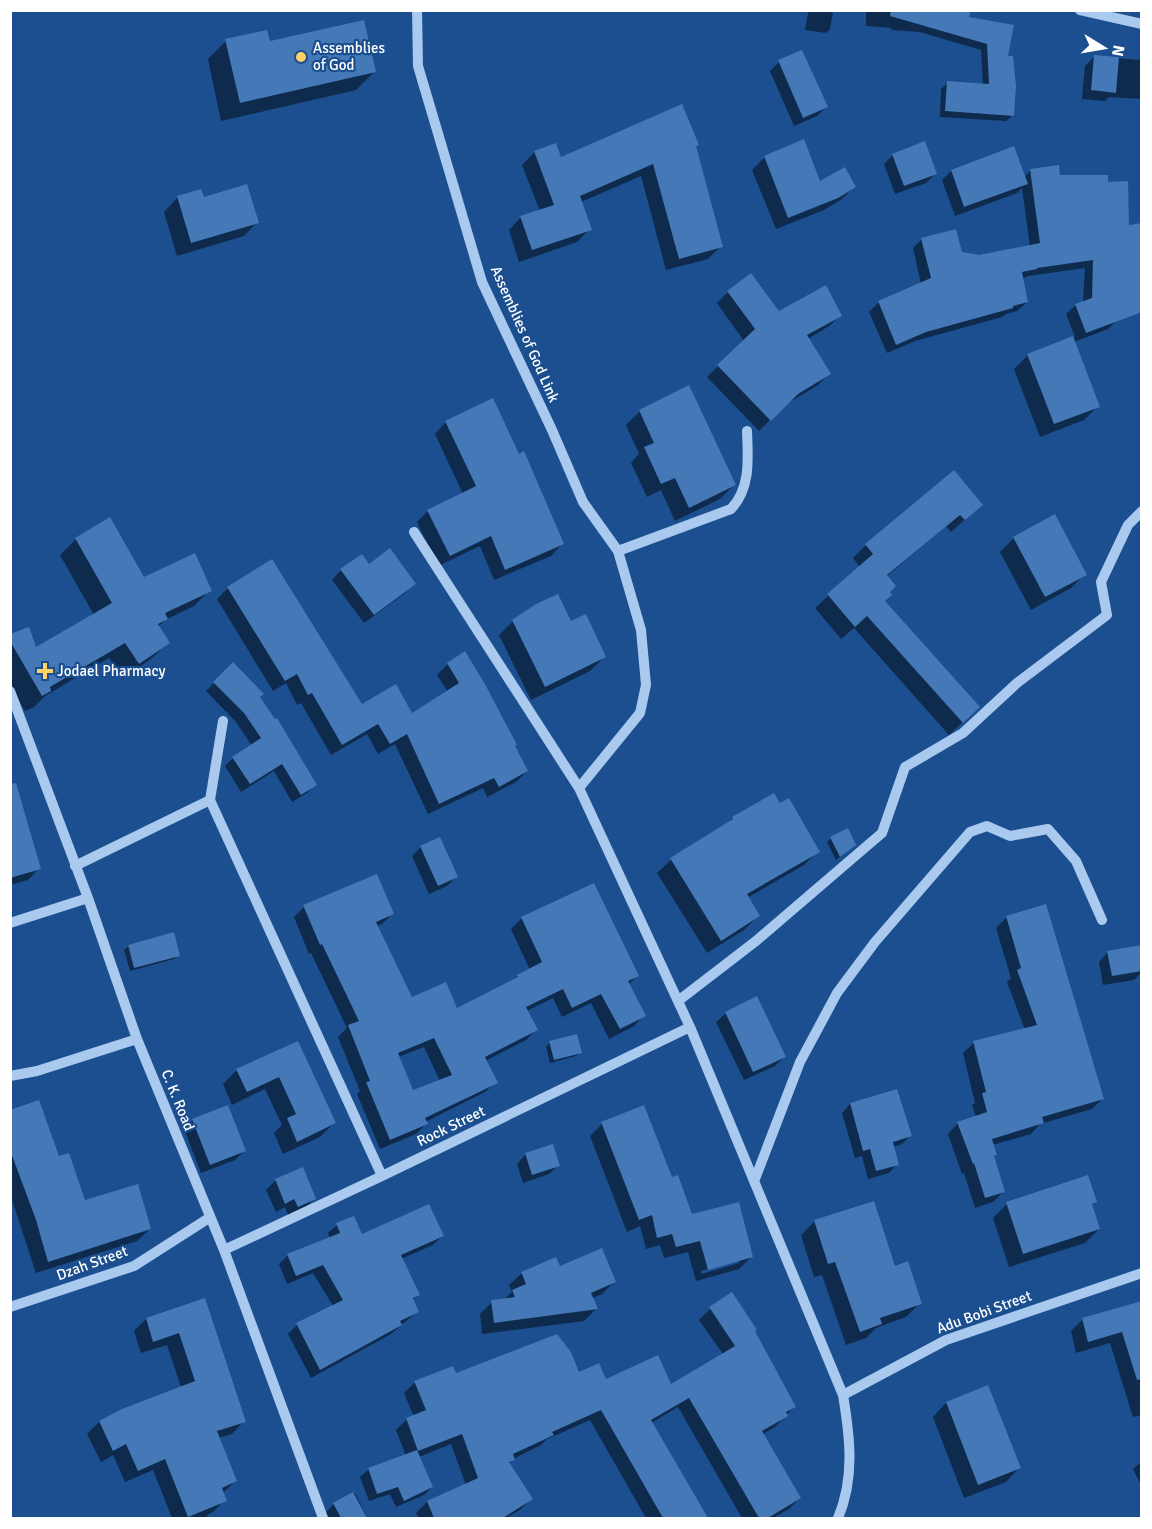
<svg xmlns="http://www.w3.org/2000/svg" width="1152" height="1529" font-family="Signika,sans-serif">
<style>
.shadow{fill:#0007;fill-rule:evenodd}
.building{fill:#4478b7;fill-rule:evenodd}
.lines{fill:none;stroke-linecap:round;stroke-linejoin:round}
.minor{stroke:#a9c9ee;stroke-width:10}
.poi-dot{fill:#ffd166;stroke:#1b4f8f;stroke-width:2}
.labels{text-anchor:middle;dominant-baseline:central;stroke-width:4.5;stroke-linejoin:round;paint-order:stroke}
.poi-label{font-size:15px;fill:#fff;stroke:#1b4f8f;text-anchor:start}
.street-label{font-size:15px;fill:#fff;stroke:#1b4f8f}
</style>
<rect width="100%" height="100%" fill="#1b4f8f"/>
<path class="shadow" d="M810 10 833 12 830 29 826 33 805 30 808 13Z
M866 10H955L967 19 1006 58 1013 115 1006 121 940 117 941 89 948 83 983 85 981 50 920 32 891 30 892 28 866 26Z
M226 41 268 43 374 72 356 90 221 121 208 59Z
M801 52 826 107 817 116 794 126 770 71 779 62Z
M1095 56 1138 60 1142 57V99L1109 97 1105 101 1082 99 1085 66Z
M694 147 721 246 708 259 666 270 641 176 581 202 590 229 577 242 519 262 509 230 521 217 540 211 522 165 535 152 560 159Z
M1013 148 1024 178 1030 171 1059 176 1107 177 1117 320 1108 329 1074 342 1098 406 1084 420 1040 437 1014 369 1028 355 1075 337 1066 314 1076 305 1083 302 1085 268 1028 276 1022 279 1027 302 1017 311 1006 314 1002 317 915 341 887 353 869 312 879 302 921 284 913 248 922 239 960 253 979 257 1030 247 1022 188 1017 193 955 216 942 180 951 171Z
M893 155 935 174 926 183 895 194 884 164Z
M765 157 820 183 854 187 842 199 824 210 776 229 752 170Z
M200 191 203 199 257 222 244 236 177 256 164 212 177 198Z
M728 292 779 313 841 315 829 326 808 339 829 374 818 385 785 405 759 431 707 377 744 341 717 303Z
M640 411 734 485 720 499 675 521 661 490 647 497 631 463 639 454 626 425Z
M446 422 562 544 551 556 494 580 480 546 438 566 417 522 428 511 463 494 435 434Z
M954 473 981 505 951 532 946 526 886 577 889 592 883 601 965 720 949 735 854 628 841 639 815 608 860 567 853 558 866 545Z
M1014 538 1085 574 1071 588 1031 610 1000 552Z
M76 539 144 578 210 590 194 606 165 620 158 627 168 643 152 658 123 679 109 658 45 696 34 707 25 711 10 684V636L35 649 94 615 60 555Z
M272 561 361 706 412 715 448 692 437 675 448 664 514 746 527 771 516 782 487 797 483 788 428 814 395 744 378 754 367 734 331 755 301 703 297 705 286 683 273 691 217 599 228 588Z
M369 566 414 584 405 593 364 623 332 580 341 570Z
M513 621 570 623 604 657 590 671 531 700 499 635Z
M233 664 258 698 315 785 307 793 292 802 274 771 241 792 225 766 233 758 252 746 236 722 206 691Z
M774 795 818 851 804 865 747 898 758 916 744 930 707 953 657 873 671 860 726 825 733 818Z
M10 813 39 868 28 880 10 885Z
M831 838 850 849 836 860 827 842Z
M421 847 456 877 447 886 429 894 412 856Z
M593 885 637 976 628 985 644 1015 634 1026 609 1039 591 1003 562 1017 553 998 527 1011 536 1030 526 1040 485 1061 496 1082 485 1092 425 1122 426 1124 416 1134 380 1149 357 1094 360 1091 338 1037 347 1028 311 953 309 954 294 917 304 907 392 914 382 924 376 926 412 999 456 1010 511 982 518 976 530 970 511 929 521 919ZM424 1047 440 1081 412 1092 398 1057Z
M1045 905 1102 1099 1092 1109 1040 1124 1031 1134 992 1145 996 1155 993 1158 1004 1191 993 1202 975 1208 964 1173 962 1174 948 1134 958 1123 976 1117 972 1105 975 1103 963 1053 974 1043 1025 1030 1007 982 1011 978 996 928 1006 918Z
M129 946 179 955 174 959 130 971 124 950Z
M1108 952 1142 959V972L1134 980 1103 985 1099 962Z
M726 1013 784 1057 775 1066 744 1080 716 1022Z
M550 1042 580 1052 576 1056 550 1063 546 1047Z
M297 1043 334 1123 320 1137 283 1154 274 1133 282 1125 265 1089 232 1105 223 1084 237 1070Z
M850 1104 910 1136 902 1144 893 1147 897 1164 889 1173 868 1179 862 1156 855 1158 842 1113Z
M10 1112 58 1158 84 1202 150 1229 137 1241 36 1273 10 1194Z
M193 1120 244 1151 235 1160 201 1173 184 1129Z
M602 1124 671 1179 692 1216 751 1257 739 1269 696 1281 688 1252 664 1258 660 1245 646 1249 640 1226 627 1232 590 1136ZM739 1259V1263L702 1274 701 1271Z
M526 1154 559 1165 549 1174 523 1183 517 1164Z
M302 1169 314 1198 305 1208 288 1215 285 1207 276 1212 266 1190 276 1180Z
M1095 1202 1091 1206 1099 1229 1085 1243 1009 1267 993 1218 1007 1204Z
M354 1218 361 1236H442L433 1245 401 1259 418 1295 412 1301 418 1311 391 1334 311 1378 288 1334 297 1325 333 1306 313 1273 287 1284 279 1264 288 1255 330 1238 328 1233 337 1225Z
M815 1221 894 1268 920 1303 906 1317 876 1328 866 1338 846 1345 822 1275 814 1277 801 1235Z
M559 1268 614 1282 602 1294 591 1299 596 1309 584 1321 482 1334 480 1314 492 1302 504 1300 512 1292 509 1285 522 1273Z
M204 1300 244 1421 232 1434 218 1438 235 1481 222 1494 225 1500 213 1512 207 1515 208 1518H172L153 1470 125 1482 113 1455 101 1462 87 1434 99 1422 123 1410 181 1387 167 1345 141 1353 134 1331 146 1319Z
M1142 1303V1415L1133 1417 1110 1343 1076 1353 1071 1331 1083 1319Z
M710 1309 753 1331 794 1407 775 1427 763 1434 800 1498 789 1509 773 1518H742L678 1407 651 1423 703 1513 697 1518H646L590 1420 547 1439 541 1445 513 1459 509 1464 531 1499 520 1510 506 1518H419L416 1513 427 1502 466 1485 451 1444 419 1457 432 1487 424 1495 396 1507 390 1494 369 1501 360 1477 368 1470 406 1456 396 1430 407 1419 414 1417 404 1393 414 1383 453 1368 455 1375 578 1374 606 1381 670 1386 723 1354 699 1320Z
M987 1387 1019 1468 1006 1482 964 1498 933 1417 946 1403Z
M1142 1461V1487L1133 1469Z
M355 1493 367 1518H325L323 1515 334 1504Z"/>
<path class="building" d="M891 10H971L969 17 1014 25 1008 56H1013L1016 86 1014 116 945 111 947 81 989 84 987 44 890 16Z
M364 20 376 72 240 103 225 39 267 30 270 41Z
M802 50 828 107 803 118 778 60Z
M1094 55 1119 57 1116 93 1091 90Z
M682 104 699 145 696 146 723 247 679 259 653 164 580 196 592 230 532 250 520 216 554 205 534 151 556 143 561 157Z
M804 139 820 181 845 167 856 187 838 198 788 218 764 156Z
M925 141 937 174 904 186 892 154Z
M1014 146 1028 184 964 207 951 170Z
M1059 165 1060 175H1108V182L1128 181 1129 225 1142 223V312L1086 333 1075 304 1092 298 1093 260 1037 268V269L1022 272 1028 302 1013 306V308L926 332 896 345 878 301 931 278 921 238 956 229 962 252 979 255 1040 243 1030 169Z
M247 184 259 223 191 243 177 196 201 189 204 197Z
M751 273 779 311 826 285 842 316 807 335 831 374 798 394 771 421 717 365 755 329 727 291Z
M1073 336 1100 407 1054 424 1027 354Z
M689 385 736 485 689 508 675 478 661 484 644 447 654 443 639 410Z
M493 398 519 454 524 451 564 544 505 570 491 536 450 556 427 510 476 486 445 421Z
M954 470 983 505 965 520 960 515 887 575 896 586 890 592 892 595 885 601 980 707 963 723 867 616 855 627 827 594 873 554 865 544Z
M1055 514 1087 575 1045 597 1013 537Z
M110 517 144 577 195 553 212 591 165 613 168 619 158 624 170 643 139 664 125 643 50 687 51 691 42 696 10 641V634L29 627 36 647 112 603 75 538Z
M390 548 416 584 374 615 340 569 362 554 369 564Z
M272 559 362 704 396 684 412 713 459 683 447 663 465 651 486 686 517 745 515 746 528 771 499 787 494 778 439 804 407 734 390 744 378 724 342 745 312 693 308 695 297 674 285 681 227 587Z
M558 594 571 621 586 614 606 657 545 687 512 620 536 604Z
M233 662 264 694 260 697 275 719 277 718 317 785 301 795 282 764 250 784 232 757 261 738 244 713 213 682Z
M16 783 41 869 10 878V784Z
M774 793 780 803 789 798 820 852 747 894 760 916 721 941 670 858 733 819 732 817Z
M848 828 856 845 840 857 830 837Z
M440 837 458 877 438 886 420 846Z
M377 874 394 914 376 922 412 997 446 982 457 1008 518 977 517 975 542 962 521 917 594 883 639 976 628 981 646 1016 620 1029 601 994 572 1008 563 989 526 1007 538 1030 485 1057 498 1083 425 1118 428 1124 390 1140 366 1082 370 1081 348 1025 359 1021 322 944 320 945 303 905ZM434 1038 452 1075 413 1090 398 1053Z
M1046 904 1104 1099 1042 1117 1044 1123 992 1139 997 1155 994 1156 1005 1192 985 1198 974 1163 973 1164 957 1122 987 1112 982 1093 986 1092 973 1041 1037 1025 1017 970 1021 968 1006 916Z
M174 932 180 956 134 968 128 945Z
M1142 945V971L1112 976 1107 951Z
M757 996 786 1057 753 1072 725 1012Z
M577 1034 582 1053 554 1060 549 1041Z
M298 1041 336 1123 297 1142 287 1118 296 1114 279 1077 247 1092 236 1069Z
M897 1089 912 1136 893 1142 899 1165 876 1171 870 1149 863 1151 850 1103Z
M39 1100 59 1156 69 1153 85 1200 138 1184 151 1229 48 1262 36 1220 10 1150V1110Z
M228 1105 246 1151 210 1165 192 1119Z
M644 1105 672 1177 678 1175 692 1214 739 1202 753 1257 708 1270 700 1241 676 1247 672 1234 657 1238 652 1215 639 1220 601 1122Z
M553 1144 560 1166 532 1175 525 1153Z
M303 1167 316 1199 298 1207 294 1199 285 1204 275 1179Z
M1088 1175 1097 1202 1092 1204 1100 1229 1023 1254 1006 1202Z
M874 1201 895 1266 908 1261 922 1304 880 1318 882 1324 860 1332 835 1262 828 1264 814 1220Z
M429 1204 444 1236 401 1255 420 1295 413 1298 419 1312 400 1321 402 1325 320 1370 296 1323 343 1300 323 1265 296 1276 287 1254 340 1233 336 1223 354 1216 362 1234Z
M602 1248 616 1282 591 1293 598 1309 494 1323 491 1300 515 1297 512 1290 526 1284 521 1272 556 1257 560 1266Z
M732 1292 757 1330 755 1331 796 1407 786 1412 788 1416 762 1431 801 1498 768 1518H759L689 1398 651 1420 708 1518H663L601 1410 552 1432 554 1435 513 1454 515 1460 509 1462 533 1499 503 1518H434L427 1501 478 1478 462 1434 418 1451 406 1418 426 1410 414 1381 453 1366 456 1373 557 1334 571 1352 579 1372 599 1363 606 1379 658 1355 671 1384 735 1346 709 1307Z
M205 1298 246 1422 217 1431 237 1481 222 1488 227 1501 188 1517 165 1459 138 1471 126 1444 113 1451 99 1421 122 1409 195 1381 179 1333 153 1342 146 1318Z
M1142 1301V1379L1137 1380 1122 1332 1088 1342 1082 1318Z
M988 1385 1021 1468 978 1485 946 1402Z
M417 1450 433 1487 404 1501 398 1487 377 1494 368 1468Z
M353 1492 367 1518H341L333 1503Z"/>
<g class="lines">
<path class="minor" d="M417 10 418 66 482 282 552 430 583 502 618 551
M1080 10 1142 24
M414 532 579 788 690 1027 843 1395C850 1437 855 1478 838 1518
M10 691 88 898 137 1039 224 1250 323 1518
M579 788 640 713 646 685 641 630 618 551 731 509C751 488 748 459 747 431
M210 800 382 1176
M75 866 210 800 223 721
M10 923 88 898
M678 1001 756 941 882 833 905 767 963 733 1017 683 1107 615 1101 582 1128 525 1142 511
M10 1076 37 1071 137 1039
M755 1179 800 1062 837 993 875 942 970 832 987 826 1010 836 1048 829 1076 861 1102 920
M224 1250 382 1176 690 1027
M10 1307 134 1266 209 1218
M843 1395 946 1340 1142 1273"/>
</g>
<g class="poi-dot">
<circle cx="301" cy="57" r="6"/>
<path d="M42 662h6v6h6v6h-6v6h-6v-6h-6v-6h6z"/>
</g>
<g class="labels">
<g class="poi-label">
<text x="313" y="48">Assemblies<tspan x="313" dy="17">of God</tspan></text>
<text x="57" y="671">Jodael Pharmacy</text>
</g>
<g class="street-label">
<text transform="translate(525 334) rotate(66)">Assemblies of God Link</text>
<text transform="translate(178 1100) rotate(68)">C. K. Road</text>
<text transform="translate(451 1126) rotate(-26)">Rock Street</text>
<text transform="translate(92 1263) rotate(-20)">Dzah Street</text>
<text transform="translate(984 1312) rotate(-20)">Adu Bobi Street</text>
</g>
</g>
<rect width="1152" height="1529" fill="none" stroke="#ffffff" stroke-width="24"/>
<g transform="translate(1104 48) rotate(101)" stroke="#1b4f8f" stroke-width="4.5" paint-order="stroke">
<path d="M0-4.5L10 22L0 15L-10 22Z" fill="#ffffff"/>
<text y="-9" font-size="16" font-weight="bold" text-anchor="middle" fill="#ffffff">N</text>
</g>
</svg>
